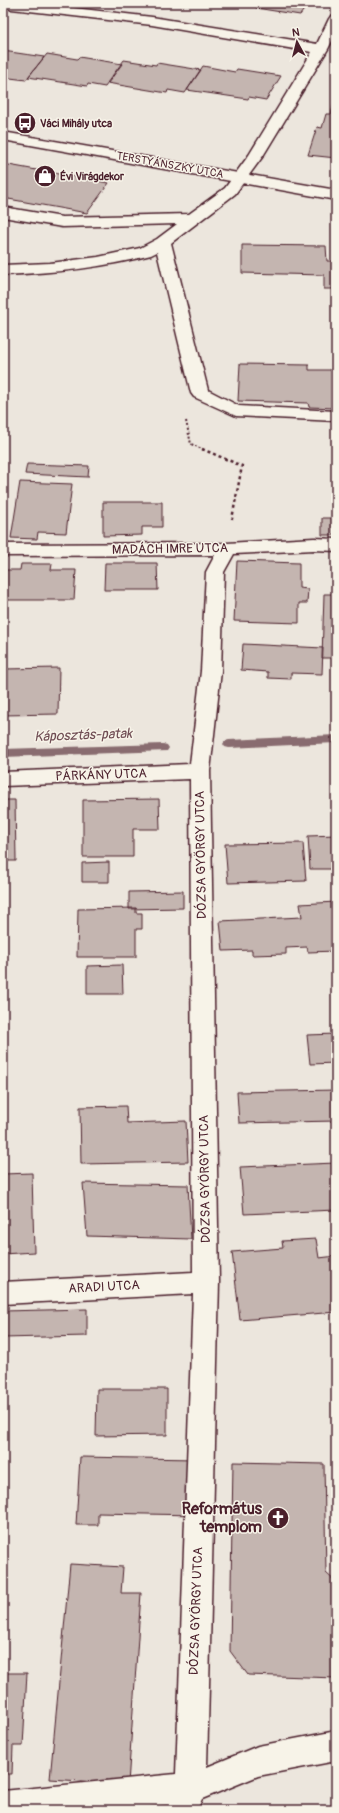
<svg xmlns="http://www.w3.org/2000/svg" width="339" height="1813" font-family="Pangolin,sans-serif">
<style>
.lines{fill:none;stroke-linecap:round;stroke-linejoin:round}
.stream{fill:#896c6f;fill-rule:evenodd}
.building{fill:#c4b5b0;stroke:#4a1f2b}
.minor-casing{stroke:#4a1f2b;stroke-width:3}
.major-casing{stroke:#4a1f2b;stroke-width:3}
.path-far1{stroke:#4a1f2b;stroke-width:2;stroke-dasharray:2 2;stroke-linecap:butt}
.path{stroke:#4a1f2b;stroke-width:2.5;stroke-dasharray:3 3;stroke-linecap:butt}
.minor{fill:#f7f3e8;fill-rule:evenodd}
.major{fill:#f7f3e8;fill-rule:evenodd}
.labels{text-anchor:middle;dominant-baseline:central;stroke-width:3;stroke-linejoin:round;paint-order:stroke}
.far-poi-label{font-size:11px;font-weight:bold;fill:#4a1f2b;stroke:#f7f3e8;text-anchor:start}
.far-street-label{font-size:11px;fill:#4a1f2b;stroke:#f7f3e8}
.street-label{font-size:13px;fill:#4a1f2b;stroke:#f7f3e8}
.water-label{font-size:14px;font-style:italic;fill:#6f4c53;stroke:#f7f3e8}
.near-poi-label{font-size:16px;font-weight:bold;fill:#4a1f2b;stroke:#f7f3e8;text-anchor:end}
</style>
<rect width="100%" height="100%" fill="#ece6dd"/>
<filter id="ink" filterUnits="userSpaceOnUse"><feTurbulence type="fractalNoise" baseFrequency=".025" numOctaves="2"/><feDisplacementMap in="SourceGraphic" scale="8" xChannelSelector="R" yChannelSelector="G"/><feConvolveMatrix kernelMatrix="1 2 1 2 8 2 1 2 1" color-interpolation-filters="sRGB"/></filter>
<g filter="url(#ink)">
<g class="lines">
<path class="stream" d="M336 735V743L229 748 225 747 223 744 225 741 229 740Z
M163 744 167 745 169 748 167 751 3 757V749Z"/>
</g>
<path class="building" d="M259 3H309L300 15 256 8Z
M3 51 44 57 26 80 10 78 8 80 3 79Z
M47 54 77 59 79 57 122 64 105 87 88 84 87 86 28 77Z
M124 60 156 65 157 63 201 70 185 93 168 90 167 93 107 83Z
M203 66 235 72 237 69 281 76 266 100 249 97 248 99 187 90Z
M336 96V158L308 155 317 127 322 128 326 114H331Z
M3 164 109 183 87 213 3 198Z
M242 245 326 246 327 261H336V289H324V275L242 273Z
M240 364 309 365V370H336V408L309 407 308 403 238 401Z
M27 464 89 466 88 477 25 474Z
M20 482 72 484 66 533 38 532 37 539 11 538Z
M103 502H162V527H142V535L103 536Z
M322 518H336V535H322Z
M237 561 299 563V588L308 589 307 603H299V623L234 621Z
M105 563H157L158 590H104Z
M21 564H52L51 570H76L74 600H3V570H20Z
M324 594H336V658H322Z
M243 644 323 648 322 674 291 673V679L268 678V672L241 670Z
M59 668 58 714 3 715V669Z
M159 799 160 829H133V857H83V800Z
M3 800H15L16 861H3Z
M336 835V869H310L308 836Z
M303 843 306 881 228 883 225 844Z
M109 862V882H82V863Z
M183 891V908L129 909V892Z
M336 902V951L308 952 307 947 286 948V954L252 955V950L223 951 220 921 302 917 300 904Z
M136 908V913H142V929H136V957H77L78 909Z
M122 965 123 994H87V966Z
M336 1034V1063L310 1064 307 1035Z
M336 1090V1121L239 1123 237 1092Z
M126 1106 127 1123 186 1121 188 1162 81 1164 80 1107Z
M336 1163V1210L244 1214 240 1167Z
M32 1173 34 1252 3 1254V1174Z
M83 1183 188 1185 191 1239 87 1236Z
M316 1239 319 1258 336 1256V1312L240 1320 232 1252 283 1248 282 1241Z
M87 1309V1336L3 1338V1311Z
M97 1389H167V1435L96 1436Z
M80 1457 195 1459V1515L98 1513V1525H76Z
M233 1462 324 1464 326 1573 336 1582V1678L248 1675 230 1651Z
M70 1564 123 1567 121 1593H141L128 1784 50 1779Z
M3 1673H27L23 1746H13L12 1774H3Z"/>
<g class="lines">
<g class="minor-casing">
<path id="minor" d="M3 3H30L152 17 317 44 329 19 331 16 336 15V33L328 49 263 156 235 194 171 243 208 390 239 406 336 411V421L236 416 194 397 191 393 157 252 151 255C102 268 53 273 3 275V265L50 263 98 257 140 248 157 239 177 224 62 227 3 217V207L62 217 189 214 225 188 249 155 312 52 152 25 3 8Z
M314 538 336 539V551L314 550 234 554 224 572 221 671 210 771 219 1282 207 1767 258 1746 336 1731V1761L258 1776 202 1799 197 1810H166L168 1805 120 1810H3V1791L176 1774 193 1294 3 1304V1282L193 1272 190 779 3 786V772L190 764 201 671 206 572 215 555 3 556V544L227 543Z"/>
</g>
<g class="major-casing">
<path id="major" d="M3 132 336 190V200L3 140Z"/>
</g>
<path class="path-far1" d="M186 421 191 444 204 450"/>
<path class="path" d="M202 449 242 466 232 519"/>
<use href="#minor" class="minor"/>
<use href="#major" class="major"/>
</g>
</g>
<defs>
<g id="bus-disc" transform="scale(1.15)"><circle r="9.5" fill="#4a1f2b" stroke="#f7f3e8"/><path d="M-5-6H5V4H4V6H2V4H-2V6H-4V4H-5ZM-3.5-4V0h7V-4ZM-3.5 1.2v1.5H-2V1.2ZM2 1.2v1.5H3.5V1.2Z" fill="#fff"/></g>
<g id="shop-disc" transform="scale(1.15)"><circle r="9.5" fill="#4a1f2b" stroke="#f7f3e8"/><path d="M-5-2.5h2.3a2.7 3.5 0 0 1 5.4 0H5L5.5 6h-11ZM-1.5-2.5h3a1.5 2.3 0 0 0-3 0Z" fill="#fff"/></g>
<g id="church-disc" transform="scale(1.15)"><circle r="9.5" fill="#4a1f2b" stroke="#f7f3e8"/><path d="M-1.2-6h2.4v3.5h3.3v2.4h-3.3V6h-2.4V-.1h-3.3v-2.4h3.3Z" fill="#fff"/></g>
</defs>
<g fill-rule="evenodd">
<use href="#bus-disc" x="25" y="123"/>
<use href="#shop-disc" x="45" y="176"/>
<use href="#church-disc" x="278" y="1518"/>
</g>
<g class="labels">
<g class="far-poi-label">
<text x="40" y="123">Váci Mihály utca</text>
<text x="60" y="176">Évi Virágdekor</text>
</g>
<g class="far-street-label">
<text transform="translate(170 165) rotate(10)">TERSTYÁNSZKY UTCA</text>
</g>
<g class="street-label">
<text transform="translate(170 549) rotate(-1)">MADÁCH IMRE UTCA</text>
<text transform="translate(101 775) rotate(-2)">PÁRKÁNY UTCA</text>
<text transform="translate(201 855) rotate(-91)">DÓZSA GYÖRGY UTCA</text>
<text transform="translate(205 1179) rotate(-91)">DÓZSA GYÖRGY UTCA</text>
<text transform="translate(104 1287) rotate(-3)">ARADI UTCA</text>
<text transform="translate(196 1611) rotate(-88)">DÓZSA GYÖRGY UTCA</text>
</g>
<g class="water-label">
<text transform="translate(83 735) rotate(-2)">Káposztás-patak</text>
</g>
<g class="near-poi-label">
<text x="262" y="1509">Református<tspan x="262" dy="18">templom</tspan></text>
</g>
</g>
<rect width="339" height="1813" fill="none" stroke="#f7f3e8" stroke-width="16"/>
<rect x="8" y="8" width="323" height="1797" fill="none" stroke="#4a1f2b" stroke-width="1.5" filter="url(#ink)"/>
<g transform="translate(297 42) rotate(353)" stroke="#f7f3e8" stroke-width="3" paint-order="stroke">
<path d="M0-3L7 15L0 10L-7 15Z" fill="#4a1f2b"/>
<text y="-6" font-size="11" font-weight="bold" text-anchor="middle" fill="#4a1f2b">N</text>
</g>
</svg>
